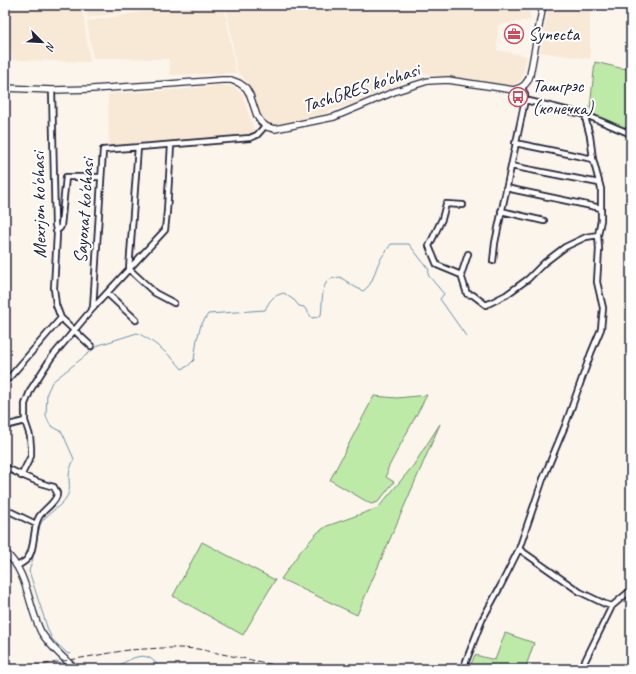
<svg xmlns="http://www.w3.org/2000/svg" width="636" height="674" font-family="Caveat,sans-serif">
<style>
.built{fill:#f8e9d6}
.green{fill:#beeaa7;stroke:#708671}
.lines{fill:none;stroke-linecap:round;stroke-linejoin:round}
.stream{stroke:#6792ac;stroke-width:1}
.minor-casing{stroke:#22223b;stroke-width:8}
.major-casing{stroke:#22223b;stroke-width:8}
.minor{stroke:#fff;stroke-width:4.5}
.major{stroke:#fff;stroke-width:5.5}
.rail{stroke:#22223b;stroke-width:1;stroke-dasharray:6 3;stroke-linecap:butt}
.labels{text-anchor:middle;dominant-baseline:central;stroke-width:4;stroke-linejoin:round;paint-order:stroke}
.poi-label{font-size:19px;fill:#22223b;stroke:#fff;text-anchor:start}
.street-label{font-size:19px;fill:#22223b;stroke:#fff}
</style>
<rect width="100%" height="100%" fill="#fcf5ec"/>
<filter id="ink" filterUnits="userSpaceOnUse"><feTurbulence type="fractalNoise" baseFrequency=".025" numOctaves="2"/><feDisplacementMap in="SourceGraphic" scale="8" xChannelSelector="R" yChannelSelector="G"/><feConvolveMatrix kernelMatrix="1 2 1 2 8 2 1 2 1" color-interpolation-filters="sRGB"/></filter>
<g filter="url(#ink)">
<path class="built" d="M5 5H82L90 62H86L13 60 5 23Z
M85 5H162L88 18Z
M183 5H224L236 73 170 75 169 59 93 58 87 21Z
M226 5H528L531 20 498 25 497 50 527 56 522 79 512 87 423 73 353 104 329 111 327 113 271 126 261 119 251 92 244 79 237 71Z
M549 5H589L590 10V59L540 52Z
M223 85 234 87 242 94 256 135 248 137 109 146 108 94 177 90Z"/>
<path class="green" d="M595 62 620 68 631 69V131L596 117 590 108Z
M427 395 388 468 386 477 394 482 378 502 371 504 330 480 374 396 397 398Z
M440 424 357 615 281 579 300 552 317 533 327 526 378 508 413 466Z
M202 542 275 580 243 635 173 596Z
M505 633 534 643 525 669H469L475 655 495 660Z"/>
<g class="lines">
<path class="stream" d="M71 653 68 654 52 639 48 630 29 571 32 562 40 525C44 515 60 508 66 498 71 490 69 486 69 477 69 470 72 464 74 459L62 432 50 425 46 416 47 393 52 382 99 345 137 333C150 338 174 358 182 369L188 366 194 360 197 339 201 325 208 314 265 310C270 300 272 296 284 293L295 301 299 306 304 307 312 318 318 317 321 315C323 305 320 285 330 279 333 278 337 278 340 277L355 287 363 291C374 284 374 271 380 260 383 255 387 250 391 244H409L429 270 428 275 444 294 440 299 466 336
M81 665 87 669
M113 669C130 659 147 646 160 669"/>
<g class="minor-casing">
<path id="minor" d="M52 90 55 225 57 234 54 288 56 305 61 318 91 346
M525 100 586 115 631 134
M515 143 593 159
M138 147 129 269 155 293 174 303
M511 166 599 183
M506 188 601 208
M501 211 544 221
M56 231 60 228 61 226 66 177H101
M468 254 461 275 467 294 473 295 486 305 506 295 528 279 544 263 565 247 586 237 598 235
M493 261 495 243 525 100V94L522 88
M461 275 437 265 429 246 442 219 446 204 463 205
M107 293 136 320
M93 308 103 150 250 138 257 135 265 126
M9 378 61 318
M5 426 25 421
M5 467C21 475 37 483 54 487 55 489 56 491 57 493 58 501 42 511 39 517 32 528 36 549 27 559 25 562 20 564 17 566
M21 476 31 456V448L30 436 25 421V404L31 389 51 358 93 308 165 230 167 211 171 145
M5 509 36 524
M519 549 580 592 605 604 612 606 631 590
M463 669 482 620 500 587 519 549 543 479 565 426 591 353 601 329 603 308 597 282 599 249 598 235 601 220V189L593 159 590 136 586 121V115
M581 669 612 606"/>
</g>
<g class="major-casing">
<path id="major" d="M5 88 52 90 92 89 169 84 222 80H231L239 83 246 88 250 95 257 116 261 122 267 127 275 129 334 117 396 91 428 81 448 80 514 90C523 88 528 83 530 75L543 5
M5 552C28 572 28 606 41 632 50 646 63 658 76 669"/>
</g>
<use href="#minor" class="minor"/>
<use href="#major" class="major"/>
<path class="rail" d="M17 669 128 650 162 648H180L198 649 261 662 291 669"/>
</g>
</g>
<defs>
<g id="office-ring" transform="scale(1)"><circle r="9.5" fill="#fff" stroke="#d1495b" stroke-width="1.5"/><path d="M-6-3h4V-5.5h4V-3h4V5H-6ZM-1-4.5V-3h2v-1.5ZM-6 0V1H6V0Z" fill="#d1495b"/></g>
<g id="bus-ring" transform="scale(1)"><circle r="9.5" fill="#fff" stroke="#d1495b" stroke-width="1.5"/><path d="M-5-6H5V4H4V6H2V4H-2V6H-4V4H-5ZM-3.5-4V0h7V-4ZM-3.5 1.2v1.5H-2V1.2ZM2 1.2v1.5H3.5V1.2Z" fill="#d1495b"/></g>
</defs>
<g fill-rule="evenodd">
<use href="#office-ring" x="514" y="34"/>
<use href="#bus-ring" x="518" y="97"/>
</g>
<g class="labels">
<g class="poi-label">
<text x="528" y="34">Synecta</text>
<text x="532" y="86">Ташгрэс<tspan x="532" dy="22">(конечка)</tspan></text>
</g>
<g class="street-label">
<text transform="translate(361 88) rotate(-18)">TashGRES ko'chasi</text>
<text transform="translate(39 205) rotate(-91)">Mexrjon ko'chasi</text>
<text transform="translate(84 211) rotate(-86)">Sayoxat ko'chasi</text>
</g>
</g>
<rect width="636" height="674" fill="none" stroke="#fff" stroke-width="20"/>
<rect x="10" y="10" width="616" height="654" fill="none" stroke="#22223b" stroke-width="1.5" filter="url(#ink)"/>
<g transform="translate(42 42) rotate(114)" stroke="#ffffff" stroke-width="3" paint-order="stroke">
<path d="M0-3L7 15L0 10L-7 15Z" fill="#22223b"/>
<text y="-6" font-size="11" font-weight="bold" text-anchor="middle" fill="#22223b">N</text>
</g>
</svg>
